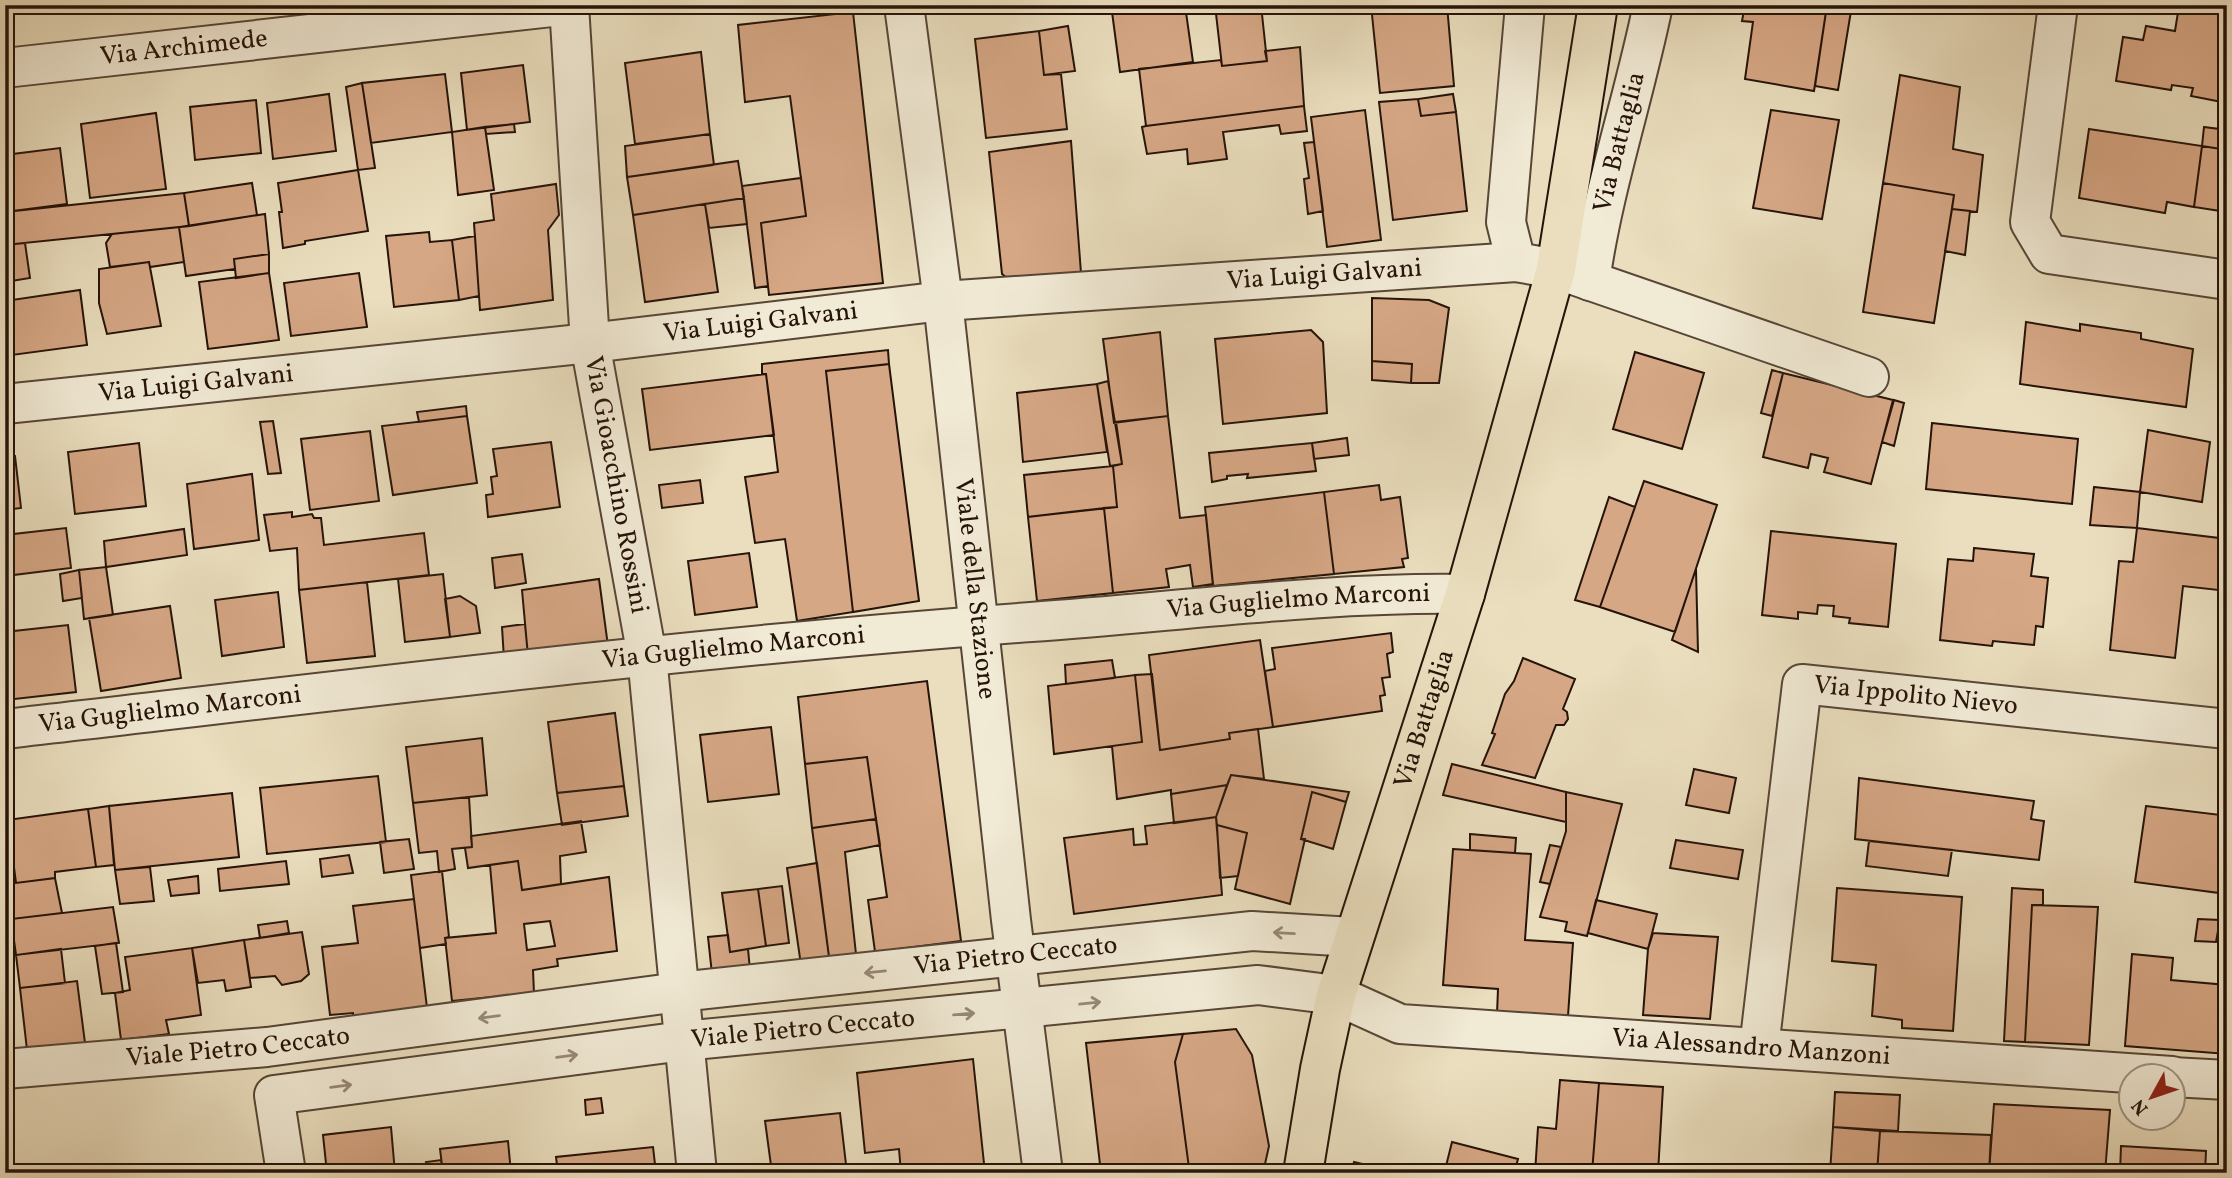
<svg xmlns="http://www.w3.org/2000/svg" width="2232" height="1178" font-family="Vollkorn,serif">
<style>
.building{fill:#d6a785;stroke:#261309;stroke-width:2;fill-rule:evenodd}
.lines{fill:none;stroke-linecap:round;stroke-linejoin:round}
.minor-casing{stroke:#574636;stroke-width:42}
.major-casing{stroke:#261309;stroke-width:42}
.minor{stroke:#f1ead5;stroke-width:38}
.major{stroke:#eadebe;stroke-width:38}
.oneway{stroke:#968979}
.labels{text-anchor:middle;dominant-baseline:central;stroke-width:5;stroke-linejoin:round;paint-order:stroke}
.street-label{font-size:26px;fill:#261309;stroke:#f1ead5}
</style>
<rect width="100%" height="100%" fill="#eadebe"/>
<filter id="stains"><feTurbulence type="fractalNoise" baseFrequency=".00286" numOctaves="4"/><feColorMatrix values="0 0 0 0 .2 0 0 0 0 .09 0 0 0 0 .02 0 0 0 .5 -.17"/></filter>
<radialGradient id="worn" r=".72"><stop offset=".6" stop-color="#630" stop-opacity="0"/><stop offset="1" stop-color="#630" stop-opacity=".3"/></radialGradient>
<path class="building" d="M1163 5H1185L1193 62 1120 72 1112 12Z
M1215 5H1261L1267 61 1222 66Z
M1371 5H1447L1454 86 1380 93Z
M1745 5H1827L1814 91 1745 79 1753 22 1742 21Z
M1827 5H1852L1838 90 1815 86Z
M2179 6 2227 14V42L2222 77 2227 78V103L2191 96 2193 88 2172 85 2171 90 2116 81 2123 37 2143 40 2146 26 2175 31Z
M853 12 883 283 769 295 761 223 806 216 790 96 745 102 738 25Z
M1068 26 1075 71 1044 75 1039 31Z
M1039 31 1044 75 1061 74 1067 129 986 138 975 39Z
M1300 47 1304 106 1146 126 1139 69 1221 60 1222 66 1267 61 1265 51Z
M701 52 710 134 635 144 625 63Z
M523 65 530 122 467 130 461 73Z
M445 74 452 132 371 143 362 83Z
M1900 75 1960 87 1953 149 1983 155 1977 212 1952 209 1954 195 1883 183Z
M362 83 375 168 358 170 346 87Z
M329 94 336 151 273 159 267 103Z
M1453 94 1456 112 1421 116 1418 99Z
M1418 99 1421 116 1456 112 1467 211 1393 220 1379 102Z
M256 100 261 153 195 160 190 107Z
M1304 106 1307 131 1281 134 1279 125 1223 132 1227 159 1188 164 1187 149 1147 154 1142 127 1146 126Z
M1365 110 1381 240 1327 247 1311 117Z
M1771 110 1839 120 1822 219 1753 208Z
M156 113 166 189 90 198 81 124Z
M514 124 515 132 486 134 485 127Z
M485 127 494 190 458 195 452 132Z
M2204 127 2227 130V150L2202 146Z
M2089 129 2202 146 2194 207 2167 202 2165 213 2079 198Z
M710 134 714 165 627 177 625 146Z
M1071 141 1081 273 1012 282 1002 274 989 152Z
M1314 142 1323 211 1308 214 1304 179 1309 178 1304 143Z
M2202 146 2227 150V212L2194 207Z
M60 148 67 204 5 212V155Z
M738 161 744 198 633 215 627 177Z
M358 170 368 231 305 241V244L283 248 279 212H282L278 183Z
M801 178 806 216 761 223 768 286 755 288 742 186Z
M252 183 257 215 189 226 184 193Z
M1883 183 1954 195 1934 323 1863 312Z
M556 184 559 215 548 230 553 300 480 310 474 223 494 220 491 194Z
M184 193 189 226 5 245V212Z
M744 198 747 224 709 228 705 204Z
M705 204 718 292 645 302 633 215Z
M1952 209 1970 211 1965 255 1945 251Z
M265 214 269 254 234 259 235 269 186 276 179 227Z
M179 227 184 262 150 267 149 262 110 267 106 243 112 234Z
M429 232 430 242 452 240 459 300 394 307 386 236Z
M475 236 479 296 459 300 452 240Z
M25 243 30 278 5 282V245Z
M269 254V273L236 278 234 259Z
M149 262 161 326 107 334 99 303V269Z
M269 273 279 340 208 349 199 282Z
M359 273 367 327 291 336 284 283Z
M80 290 87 345 12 355 5 301Z
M1372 298 1429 300 1449 308 1439 383H1411L1412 364 1372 361Z
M2026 322 2080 331V324L2141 333V339L2193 349 2186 407 2020 384Z
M1311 330 1323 342 1327 413 1223 424 1215 339Z
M1160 332 1168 416 1114 423 1103 339Z
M888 350 889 364 826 371 853 612 797 621 785 539 755 543 745 477 778 472 766 374H762V364Z
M1635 352 1704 373 1682 449 1613 429Z
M1372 361 1412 364 1411 383 1372 380Z
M889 364 919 601 853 612 826 371Z
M1772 370 1783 373 1772 416 1761 413Z
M1783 373 1893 400 1871 484 1824 472 1828 458 1811 454 1808 468 1763 457Z
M766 374 774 435 650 450 642 389Z
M1108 381 1122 464 1110 466 1097 384Z
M1097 384 1107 452 1023 462 1017 393Z
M1894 400 1904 403 1894 446 1882 442Z
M466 406 467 416 419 422 417 412Z
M467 416 477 483 393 495 382 426Z
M1168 416 1180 518 1206 515 1213 584 1193 587 1190 565 1166 569 1169 587 1113 593 1104 508 1117 507 1113 466 1122 464 1116 422Z
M273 421 281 473 268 474 260 422Z
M1932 423 2078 439 2072 504 1926 489Z
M2148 430 2210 442 2202 502 2140 492Z
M370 431 379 501 310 510 301 439Z
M1347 438 1349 455 1314 459 1312 443Z
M551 442 560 507 488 517 486 495 493 494 491 477 497 476 493 449Z
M139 443 146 506 75 514 68 452Z
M1312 443 1316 471 1247 478 1248 474 1227 476V479L1212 482 1209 453Z
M15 456 21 508 5 510V457Z
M1113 466 1117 507 1028 517 1024 475Z
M252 474 259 540 194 549 187 484Z
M700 480 703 503 662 508 659 485Z
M1644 481 1717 505 1675 632 1600 607Z
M1379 485 1381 500 1400 497 1408 558 1402 559 1404 567 1334 574 1324 492Z
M2094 487 2140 492 2137 528 2090 525Z
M1324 492 1334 574 1213 586 1205 507Z
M1609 497 1635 507 1600 607 1575 600Z
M1104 508 1113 593 1037 601 1028 517Z
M292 512V517L312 514 314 518H321L324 545 424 533 429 575 299 590 297 548 270 551 264 515Z
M66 528 71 568 5 576V535Z
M2137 528 2227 539V591L2183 586 2175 658 2110 650 2119 561 2133 562Z
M184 529 187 555 106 567 104 541Z
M1771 531 1896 544 1888 627 1849 623 1850 618 1833 616 1834 606 1818 605 1817 614 1798 612V619L1762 615Z
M1974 548 2034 554 2031 576 2048 578 2043 627 2036 626 2034 645 1993 641 1992 646 1940 640 1948 559 1973 561Z
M749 553 757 607 695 615 688 561Z
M522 554 526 583 495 588 492 558Z
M106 567 113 615 84 619 79 570Z
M1696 569 1698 652 1672 640Z
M79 570 82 598 63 601 60 574Z
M443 574 450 637 405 642 398 579Z
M599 579 608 646 528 656 522 590Z
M5 581H8L11 614H5Z
M367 582 375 656 307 663 299 590Z
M278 592 284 647 222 656 215 600Z
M460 596 476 606 480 633 450 637 445 599Z
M170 606 181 678 101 691 89 618Z
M525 624 528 656 504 659 502 627Z
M68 625 76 692 6 700 5 632Z
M1391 633 1393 652 1387 654 1390 677 1382 678 1385 695 1380 696 1382 711 1273 727 1265 671 1275 669 1272 648Z
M1260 640 1273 727 1229 733 1230 739 1160 750 1149 655Z
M1523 658 1575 679 1563 709 1567 712 1568 719 1564 725H1556L1535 778 1482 765 1495 734 1492 733 1505 694 1514 681Z
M1112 660 1115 678 1066 684 1065 665Z
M1152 674 1160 750 1230 739 1229 733 1258 729 1264 779 1231 775 1227 785 1171 794V790L1117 799 1112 746 1142 742 1135 675Z
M1135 675 1142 742 1054 754 1048 686Z
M927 681 961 941 875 952 868 900 887 897 867 757 805 764 798 697Z
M615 713 624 786 557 793 548 722Z
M771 727 779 794 708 802 700 735Z
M482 738 487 795 413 803 406 747Z
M867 757 876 819 812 828 805 764Z
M1452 764 1566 792V822L1443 795Z
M1694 769 1736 778 1729 813 1686 805Z
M1231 775 1349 792 1346 802 1312 792 1301 839H1305L1290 904 1235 889 1247 833 1217 825 1216 817Z
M378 776 386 842 267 854 260 788Z
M1859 778 2034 801 2031 819 2044 821 2039 860 1855 839Z
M1227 785 1216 817 1174 823 1171 794Z
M624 786 628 816 562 825 557 793Z
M1312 792 1346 802 1333 849 1301 839Z
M1566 792 1622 804 1587 936 1565 931 1567 922 1540 917 1566 831Z
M232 793 239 857 115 870 109 806Z
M469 797 472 847 452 849 455 869 439 872 437 851 419 853 413 803Z
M109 806 114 865 96 867 88 809Z
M2146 806 2221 815 2220 820H2227V894L2135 882Z
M88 809 96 867 55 872V878L16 883 7 820Z
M1216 817 1222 895 1074 914 1064 838 1133 829 1134 845 1147 844 1145 826Z
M876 819 880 845 845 852 856 954 829 957 812 828Z
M581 821 586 852 560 856 561 884 522 890 518 861 468 868 465 848 472 847 471 836Z
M1217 825 1247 833 1238 876 1220 878Z
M1470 834 1516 838 1515 853 1470 850Z
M409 839 414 869 384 873 380 842Z
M1676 840 1743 850 1738 879 1670 868Z
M1869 841 1952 850 1948 876 1866 866Z
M1550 845 1561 847 1550 884 1540 882Z
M1453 849 1531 854 1525 940 1573 943 1568 1016 1497 1014 1498 989 1443 985Z
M349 855 353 873 322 877 320 859Z
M13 860 16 883 55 878 62 913 11 919 16 955 5 956V861Z
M286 861 289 884 220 891 218 869Z
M518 861 522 890 609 877 617 951 557 959 558 966 533 970 534 993 452 1001 445 938 496 933 490 865ZM550 921 555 946 527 950 524 924Z
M817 863 829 957 801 965 787 868Z
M150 867 154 901 120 904 115 870Z
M442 871 449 937 445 938 446 944 420 948 411 875Z
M198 876 199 893 171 896 168 880Z
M782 886 789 943 766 946 758 889Z
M1837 888 1962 897 1953 1031 1902 1028V1020L1872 1016 1876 965 1832 961Z
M2012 888 2043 890V905H2032L2025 1042 2004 1041Z
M758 889 766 946 730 952 722 893Z
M414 899 427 1008 353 1017V1013L330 1015 322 947 358 943 353 906Z
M1596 900 1657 914 1648 949 1588 933Z
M2032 905 2098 907 2089 1045 2025 1042Z
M113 907 119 943 16 955 11 919Z
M2198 919 2220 920 2216 942 2195 941Z
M287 921 289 933 260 938 258 925Z
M302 932 309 974 301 981 282 985 275 976 250 978 244 940Z
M1653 933 1718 937 1710 1019 1643 1015 1648 949Z
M728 935 730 952 748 949 750 970 712 974 708 937Z
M244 940 251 987 226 991 224 980 198 983 192 948Z
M116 943 123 992 102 994 95 946Z
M192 948 201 1015 166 1020 169 1034 121 1040 115 993 130 990 125 957Z
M61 949 65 983 20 988 16 955Z
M2132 954 2173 958 2171 980 2227 985V1054L2125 1046Z
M77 981 85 1043 27 1050 20 988Z
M1236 1029 1252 1055 1269 1146 1263 1173H1192L1189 1168 1175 1062 1183 1034Z
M1183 1034 1175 1062 1189 1168 1192 1173H1101L1086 1043Z
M973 1059 985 1173H901L899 1149 865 1153 857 1073Z
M1560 1080 1599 1083 1592 1173H1535L1538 1127 1556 1129Z
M1599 1083 1663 1087 1658 1173H1592Z
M1835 1092 1900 1095 1898 1131 1833 1127Z
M601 1098 603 1113 586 1115 585 1100Z
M1994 1104 2110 1110 2105 1173H1989Z
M840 1113 847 1173H772L765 1121Z
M391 1127 395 1173H327L323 1135Z
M1833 1127 1880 1131 1877 1173H1830Z
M1880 1131 1991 1135 1989 1173H1877Z
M508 1141 511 1173H443L440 1149Z
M1452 1142 1518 1159 1514 1173H1454L1445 1170Z
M2121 1146 2206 1151 2205 1173H2120Z
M653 1147 656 1173H558L556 1157Z
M441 1160 443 1173H428L426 1162Z
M1354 1162 1400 1173H1352Z
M31 1164 32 1173H5V1167Z"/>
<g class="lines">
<g class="minor-casing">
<g id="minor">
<path id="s1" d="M569 5 590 343 647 656 697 1173"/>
<path id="s2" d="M904 5 943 301 1011 920 1043 1173"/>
<path d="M1525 5 1506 222 1516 262 1556 269 1869 377"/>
<path d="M2058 5 2030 222 2049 254 2227 280"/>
<path id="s3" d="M5 68 570 5"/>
<path id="s4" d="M1590 281C1603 188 1634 98 1653 5"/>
<path id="s5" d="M5 404 590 343 943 301 1516 262"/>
<path id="s6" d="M5 729C347 690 688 647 1031 622 1175 612 1320 592 1465 594"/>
<path id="s7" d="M1759 1048 1802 684 2227 729"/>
<path id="s8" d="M5 1069 267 1047 679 992 1252 931 1353 937"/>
<path d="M2172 1077 2227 1080"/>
<path id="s9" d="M286 1173 274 1095 683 1041 1258 985 1336 995 1400 1024 2172 1076"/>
</g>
</g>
<g class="major-casing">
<g id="major">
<path id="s10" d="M1303 1173 1320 1069 1336 995 1465 594 1556 269 1598 5"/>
</g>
</g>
<use href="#minor" class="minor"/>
<use href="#major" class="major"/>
</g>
<defs><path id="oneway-shaft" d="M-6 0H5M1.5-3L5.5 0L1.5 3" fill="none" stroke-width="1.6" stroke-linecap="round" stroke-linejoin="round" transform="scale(1.75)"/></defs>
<g class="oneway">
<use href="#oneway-shaft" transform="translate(1284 933) rotate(-177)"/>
<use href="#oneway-shaft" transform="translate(875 972) rotate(174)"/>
<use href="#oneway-shaft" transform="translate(1090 1003) rotate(-6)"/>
<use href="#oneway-shaft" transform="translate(964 1014) rotate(-5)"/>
<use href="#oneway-shaft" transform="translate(489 1017) rotate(172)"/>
<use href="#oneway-shaft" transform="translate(567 1056) rotate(-7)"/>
<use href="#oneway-shaft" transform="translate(341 1086) rotate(-7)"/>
</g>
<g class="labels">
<g class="street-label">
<text stroke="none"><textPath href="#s3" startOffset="180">Via Archimede</textPath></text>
<text stroke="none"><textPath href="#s4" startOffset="142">Via Battaglia</textPath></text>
<text stroke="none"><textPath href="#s5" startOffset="1326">Via Luigi Galvani</textPath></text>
<text stroke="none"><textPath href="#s5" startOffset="760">Via Luigi Galvani</textPath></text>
<text stroke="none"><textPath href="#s5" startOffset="192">Via Luigi Galvani</textPath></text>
<text stroke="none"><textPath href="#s1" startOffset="483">Via Gioacchino Rossini</textPath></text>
<text stroke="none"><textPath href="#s2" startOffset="588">Viale della Stazione</textPath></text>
<text stroke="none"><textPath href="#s6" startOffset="1300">Via Guglielmo Marconi</textPath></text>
<text stroke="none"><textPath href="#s6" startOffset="733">Via Guglielmo Marconi</textPath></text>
<text stroke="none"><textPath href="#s7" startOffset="481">Via Ippolito Nievo</textPath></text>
<text stroke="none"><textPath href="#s6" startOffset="166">Via Guglielmo Marconi</textPath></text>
<text stroke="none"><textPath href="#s10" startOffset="471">Via Battaglia</textPath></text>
<text stroke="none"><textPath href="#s8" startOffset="1017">Via Pietro Ceccato</textPath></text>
<text stroke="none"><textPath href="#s9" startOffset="612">Viale Pietro Ceccato</textPath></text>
<text stroke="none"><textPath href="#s8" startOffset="234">Viale Pietro Ceccato</textPath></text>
<text stroke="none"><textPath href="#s9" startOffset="1570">Via Alessandro Manzoni</textPath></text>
</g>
</g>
<rect width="2232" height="1178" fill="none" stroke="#eadebe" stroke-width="28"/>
<rect x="7" y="7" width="2218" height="1164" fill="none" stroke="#261309" stroke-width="3.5"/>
<rect x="14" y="14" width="2204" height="1150" fill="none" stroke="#261309" stroke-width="2"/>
<g transform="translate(2152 1097) rotate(230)"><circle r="33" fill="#f1ead5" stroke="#a09483" stroke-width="2"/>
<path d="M0-5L12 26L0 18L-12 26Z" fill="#8f2418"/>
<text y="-10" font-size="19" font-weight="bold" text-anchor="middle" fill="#261309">N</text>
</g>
<rect width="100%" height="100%" filter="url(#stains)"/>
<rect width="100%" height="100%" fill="url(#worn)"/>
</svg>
